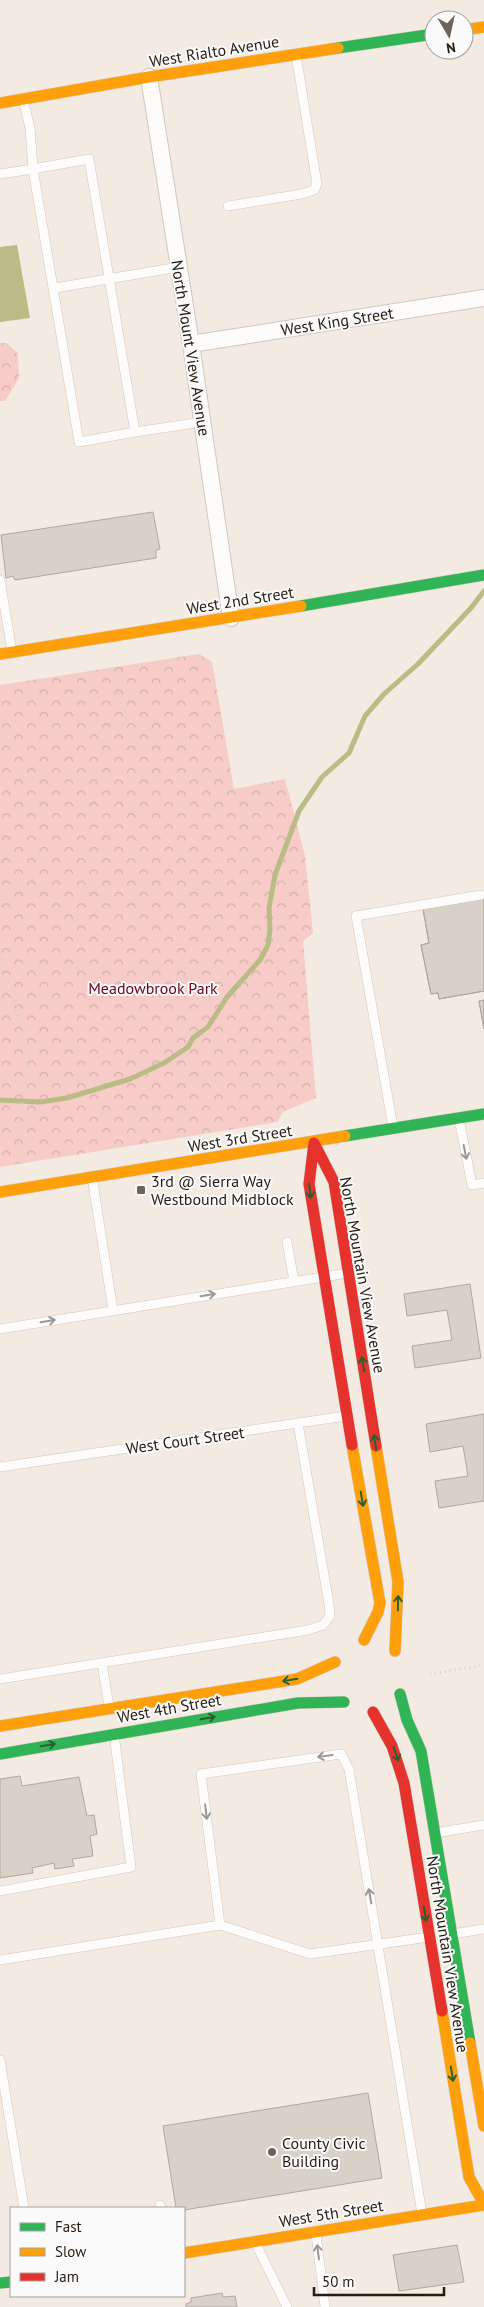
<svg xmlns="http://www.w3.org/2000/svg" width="484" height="2307" font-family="'PT Sans',sans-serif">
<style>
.park{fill:url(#park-crowns)}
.water{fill:#b9bd85}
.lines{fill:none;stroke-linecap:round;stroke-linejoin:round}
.stream{stroke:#b9bd85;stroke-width:5}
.building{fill:#d8d1c7;stroke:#aea89e}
.lane-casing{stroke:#d0c7be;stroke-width:10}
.street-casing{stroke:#d0c7be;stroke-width:18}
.fast-casing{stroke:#d0c7be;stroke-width:12}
.slow-casing{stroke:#d0c7be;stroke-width:12}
.jam-casing{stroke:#d0c7be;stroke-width:12}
.path{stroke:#d5d2d0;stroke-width:3;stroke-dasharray:1 4;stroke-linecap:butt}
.lane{stroke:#fdfcfb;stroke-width:9}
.street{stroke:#fdfcfb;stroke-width:16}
.fast{stroke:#30b455;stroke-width:11}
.slow{stroke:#ff9f0a;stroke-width:11}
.jam{stroke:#e5322d;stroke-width:11}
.oneway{stroke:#9c9792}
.oneway2{stroke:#2a6030}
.poi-dot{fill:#6d635a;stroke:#fafafa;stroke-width:2}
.labels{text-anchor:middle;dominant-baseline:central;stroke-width:4;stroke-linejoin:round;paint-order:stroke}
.street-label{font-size:16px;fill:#251b11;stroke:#fafafa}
.park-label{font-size:16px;fill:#6a021a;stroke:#fafafa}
.poi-label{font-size:16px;fill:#251b11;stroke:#fafafa;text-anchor:start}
</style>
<defs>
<pattern id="park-crowns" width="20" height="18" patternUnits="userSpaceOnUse" patternTransform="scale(1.25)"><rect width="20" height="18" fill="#f7cbc7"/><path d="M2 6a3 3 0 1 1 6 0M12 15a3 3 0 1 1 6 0" fill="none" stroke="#d4aeaa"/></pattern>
</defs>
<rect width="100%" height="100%" fill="#f3eae2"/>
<path class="park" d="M0 343H7L18 354 19 378 5 401H0Z
M199 654 212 662 234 789 285 779 305 856 313 933 303 941 316 1098 283 1112 277 1122 0 1167V685Z"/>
<path class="water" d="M17 245 30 318 0 322V247Z"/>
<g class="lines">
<path class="stream" d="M0 1100 40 1102 67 1098 130 1079 164 1063 188 1047 193 1038 208 1027 227 997 260 960 268 945 270 930 269 908 275 875 299 811 322 777 349 753 365 716 384 694 418 664 471 608 484 591"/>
</g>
<path class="building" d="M153 512 160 549 156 550V558L15 580 13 576 6 578 1 535Z
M484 899V991L439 999 438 993 431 994 421 945 429 943 423 909Z
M484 899V991L439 999 438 993 431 994 421 945 429 943 423 909Z
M484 1000V1029L479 1001Z
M484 1000V1029L479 1001Z
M470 1284 481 1358 415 1368 412 1346 452 1340 447 1310 407 1316 404 1294Z
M484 1414V1501L439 1508 435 1481 468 1476 463 1446 430 1452 426 1424Z
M20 1776 22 1786 79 1777 87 1816 94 1815 97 1834 90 1836 93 1856 72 1859 74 1866 55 1869 54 1863 32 1868 33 1873 0 1878V1779Z
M368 2093 382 2178 184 2210V2208H176L163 2126Z
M457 2245 464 2282 399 2291 393 2255Z
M222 2293 223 2297 235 2296 237 2307H186V2304L191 2302V2298Z"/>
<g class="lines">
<g class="lane-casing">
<path id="lane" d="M23 99 30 128 33 169 89 159 135 432 202 422
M0 174 33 169 79 442 135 432
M228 206 302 194 314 190 317 184 296 55
M55 288 179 267
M0 580 12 651
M459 1119 472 1185 484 1183
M393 1127 356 916 481 895
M92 1177 113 1310
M287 1242 294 1281
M0 1329 348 1273
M0 1467 346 1416
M102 1663 109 1707
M0 1679 308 1630 323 1625 330 1616 329 1604 298 1423
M435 1833 484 1825
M0 1891 131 1867 114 1734
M220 1925 201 1774 341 1754 349 1769 422 2214
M452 1934 484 1929
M0 1960 220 1925 310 1954 429 1937
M0 2060 24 2208
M160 2205 161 2208
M316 2233 325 2307
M255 2242 287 2307"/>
</g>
<g class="street-casing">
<path id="street" d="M149 77 191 344 231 618
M191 344 484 298"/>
</g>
<g class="fast-casing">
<path id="fast" d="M338 48 434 34
M301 606 484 575
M345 1136 484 1114
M400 1694 407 1720 421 1751 470 2043
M0 1754 298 1703 344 1702
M0 2283 11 2282"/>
</g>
<g class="slow-casing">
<path id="slow" d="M464 30 484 27
M0 103 149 77 338 48
M0 654 301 606
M0 1192 345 1136
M352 1445 380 1603 378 1612 364 1640
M376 1446 398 1582 395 1651
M0 1726 297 1679 335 1662
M442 2011 469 2177 484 2204
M470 2043 484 2126
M184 2253 484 2205"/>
</g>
<g class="jam-casing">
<path id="jam" d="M314 1143 334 1182 376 1446
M314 1143 309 1184 352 1445
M373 1712 392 1746 404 1783 442 2011"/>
</g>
<path class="path" d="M91 736V734L127 722 111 664
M0 949 2 972 16 997 19 1024 30 1051 19 1128 18 1148 21 1167
M430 1674 484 1665"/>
<use href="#lane" class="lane"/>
<use href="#street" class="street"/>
<use href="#fast" class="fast"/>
<use href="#slow" class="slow"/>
<use href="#jam" class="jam"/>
</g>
<defs><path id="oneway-shaft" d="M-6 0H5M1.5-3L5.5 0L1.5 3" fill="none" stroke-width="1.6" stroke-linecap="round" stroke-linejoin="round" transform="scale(1.25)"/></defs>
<g class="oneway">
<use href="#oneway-shaft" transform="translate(465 1152) rotate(79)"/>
<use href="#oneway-shaft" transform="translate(208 1295) rotate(-9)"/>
<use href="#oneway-shaft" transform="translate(48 1321) rotate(-9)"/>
<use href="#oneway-shaft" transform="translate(325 1756) rotate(172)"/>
<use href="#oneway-shaft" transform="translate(206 1812) rotate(83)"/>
<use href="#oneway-shaft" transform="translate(370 1896) rotate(-100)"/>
<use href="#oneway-shaft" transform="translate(318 2252) rotate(-97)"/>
</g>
<g class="oneway2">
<use href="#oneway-shaft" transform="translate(310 1191) rotate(83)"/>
<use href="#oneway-shaft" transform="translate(363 1364) rotate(-99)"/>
<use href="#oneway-shaft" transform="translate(375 1442) rotate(-99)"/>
<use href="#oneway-shaft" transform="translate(362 1499) rotate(80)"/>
<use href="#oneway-shaft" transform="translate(398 1603) rotate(-89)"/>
<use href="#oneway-shaft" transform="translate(290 1680) rotate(170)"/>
<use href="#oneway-shaft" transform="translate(208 1718) rotate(-10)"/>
<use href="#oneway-shaft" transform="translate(48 1745) rotate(-10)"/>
<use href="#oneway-shaft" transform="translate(396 1754) rotate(70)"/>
<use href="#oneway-shaft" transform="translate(425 1914) rotate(80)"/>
<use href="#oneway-shaft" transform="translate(452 2074) rotate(81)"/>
</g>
<g class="poi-dot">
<rect x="136" y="1185" width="10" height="10" rx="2.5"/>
<circle cx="272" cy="2152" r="5"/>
</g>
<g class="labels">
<g class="street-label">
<text transform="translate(214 51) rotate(-9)">West Rialto Avenue</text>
<text transform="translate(337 321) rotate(-9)">West King Street</text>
<text transform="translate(191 348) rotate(81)">North Mount View Avenue</text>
<text transform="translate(240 600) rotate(-9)">West 2nd Street</text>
<text transform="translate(240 1138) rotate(-9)">West 3rd Street</text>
<text transform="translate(363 1275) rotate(80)">North Mountain View Avenue</text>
<text transform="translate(185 1440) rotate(-8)">West Court Street</text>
<text transform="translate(169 1708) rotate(-10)">West 4th Street</text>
<text transform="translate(448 1954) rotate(81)">North Mountain View Avenue</text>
<text transform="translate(331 2213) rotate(-9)">West 5th Street</text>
</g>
<g class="park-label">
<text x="153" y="988">Meadowbrook Park</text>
</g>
<g class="poi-label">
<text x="151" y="1181">3rd @ Sierra Way<tspan x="151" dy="18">Westbound Midblock</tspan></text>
<text x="282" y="2143">County Civic<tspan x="282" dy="18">Building</tspan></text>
</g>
</g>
<rect x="10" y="2207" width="175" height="90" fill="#fafafa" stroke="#a5a19d"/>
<rect x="20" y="2223" width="25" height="8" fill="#30b455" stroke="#a5a19d"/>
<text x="55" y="2232" font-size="15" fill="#251b11">Fast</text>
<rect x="20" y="2248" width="25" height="8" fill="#ff9f0a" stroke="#a5a19d"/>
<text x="55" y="2257" font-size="15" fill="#251b11">Slow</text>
<rect x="20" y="2273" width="25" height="8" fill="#e5322d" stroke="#a5a19d"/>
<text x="55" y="2282" font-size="15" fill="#251b11">Jam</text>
<g transform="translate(449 35) rotate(171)"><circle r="24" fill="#fafafa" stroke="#a5a19d"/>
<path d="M0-4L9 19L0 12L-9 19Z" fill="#6d635a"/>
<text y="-8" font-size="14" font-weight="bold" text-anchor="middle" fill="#251b11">N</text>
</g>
<path d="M314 2287v8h130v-8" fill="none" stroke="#251b11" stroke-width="2.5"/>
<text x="322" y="2287" font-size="15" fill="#251b11" stroke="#fafafa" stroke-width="4" paint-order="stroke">50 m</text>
</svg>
